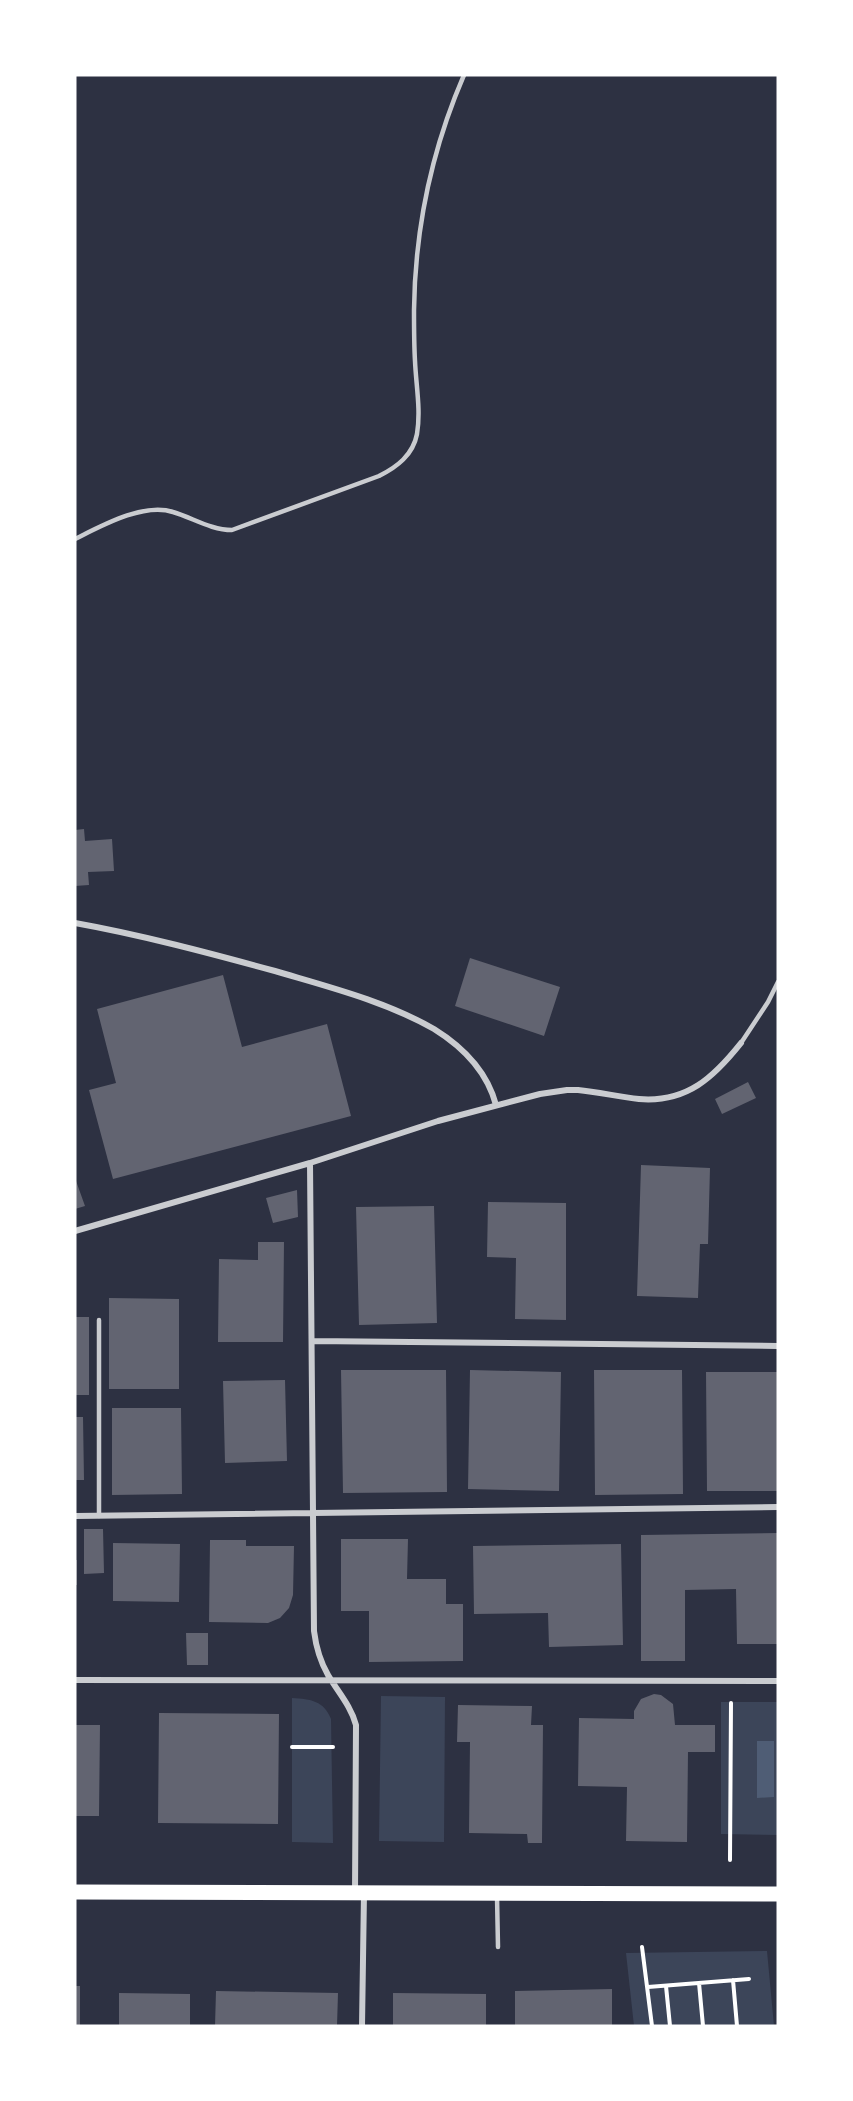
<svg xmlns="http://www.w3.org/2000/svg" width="853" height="2101" font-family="'Fira Sans',sans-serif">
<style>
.green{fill:#3c4559;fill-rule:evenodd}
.water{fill:#4f5d75}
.building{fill:#626471}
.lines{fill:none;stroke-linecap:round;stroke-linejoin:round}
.path{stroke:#fff;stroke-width:4}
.service{stroke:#caccd0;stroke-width:4.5}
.minor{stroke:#caccd0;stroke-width:6}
.primary{stroke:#fff;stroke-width:15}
</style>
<rect width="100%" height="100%" fill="#2d3142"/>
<path class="green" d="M381 1696 445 1697 444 1842 379 1841Z
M292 1698C311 1699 324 1701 331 1719L333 1843 292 1842Z
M721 1702H778V1835L721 1834ZM757 1741H774V1797H757Z
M767 1951 774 2026H634L626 1953Z"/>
<path class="water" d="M757 1741H774V1797L757 1798Z"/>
<path class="building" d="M84 829 85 841 112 839 114 871 88 872 89 885 75 886V830Z
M470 958 560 987 544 1036 455 1006Z
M223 975 242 1047 327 1024 351 1116 113 1179 89 1090 116 1083 97 1009Z
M748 1082 756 1098 722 1114 715 1099Z
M641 1165 710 1168 708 1244H700L698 1298 637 1296Z
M75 1178 85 1206 75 1209Z
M297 1190 298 1217 273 1223 266 1198Z
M488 1202 566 1203V1320L515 1319 516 1258 487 1257Z
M434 1206 437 1323 359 1325 356 1207Z
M258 1242H284L283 1342H218L219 1259 258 1260Z
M109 1298 179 1299V1389H109Z
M75 1317H89V1395H75Z
M341 1370H446L447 1492 343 1493Z
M470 1370 561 1372 559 1491 468 1489Z
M594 1370H682L683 1494 595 1495Z
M706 1372H778V1491H707Z
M285 1380 287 1461 225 1463 223 1381Z
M112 1408H181L182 1494 112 1495Z
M75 1417H83L84 1480H75Z
M84 1529H103L104 1573 84 1574Z
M778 1533V1644H737L736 1589 685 1590V1661H641V1535Z
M341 1539H408L407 1579H446V1604H463V1661L369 1662V1611H341Z
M210 1540H246V1546H294L293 1595 289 1608 280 1618 268 1623 209 1622Z
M113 1543 180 1544 179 1602 113 1601Z
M621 1544 623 1645 549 1647 548 1613 474 1614 473 1546Z
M75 1560H77V1585H75Z
M186 1633H208V1665H187Z
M654 1694 661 1695 673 1704 675 1725H715V1752H688L687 1842 626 1841 627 1787 578 1786 579 1718 634 1719V1711L641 1699Z
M458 1705 532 1706 531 1725H543L542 1843H528L527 1834 469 1833 470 1742H457Z
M159 1713 279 1714 278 1824 158 1823Z
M75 1725H100L99 1816H75Z
M75 1986H80V2026H75Z
M612 1989V2026H515V1991Z
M216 1991 338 1993 337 2026H215Z
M119 1993 190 1994V2026H119Z
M393 1993 486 1994V2026H393Z"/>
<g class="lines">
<path class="path" d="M292 1747H333
M730 1860 731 1703
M642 1947 652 2026
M733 1980 737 2026
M699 1983 703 2026
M666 1986 670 2026
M648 1987 749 1979"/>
<path class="service" d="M75 539C101 526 144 502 173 512 193 518 211 530 232 530L379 476C397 467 413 455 417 434 421 410 416 385 415 361 414 344 414 327 414 310 415 230 432 149 464 75
M741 1043 768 1002 778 982
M99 1516V1320
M497 1896 498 1947"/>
<path class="minor" d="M75 923C142 935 209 953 275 971 329 987 385 1001 434 1029 463 1047 487 1071 496 1105
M310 1163 314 1631C316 1647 320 1661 328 1675 338 1692 351 1706 356 1725L355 1893
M75 1231 310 1163 438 1121 540 1094 567 1090H578C599 1092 619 1097 639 1099 687 1103 714 1077 741 1043
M312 1341 778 1346
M75 1516 778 1507
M75 1680 778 1681
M362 2026 364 1893"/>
<path class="primary" d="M75 1892 778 1894"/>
</g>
<rect width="853" height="2101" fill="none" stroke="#ffffff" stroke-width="153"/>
</svg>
